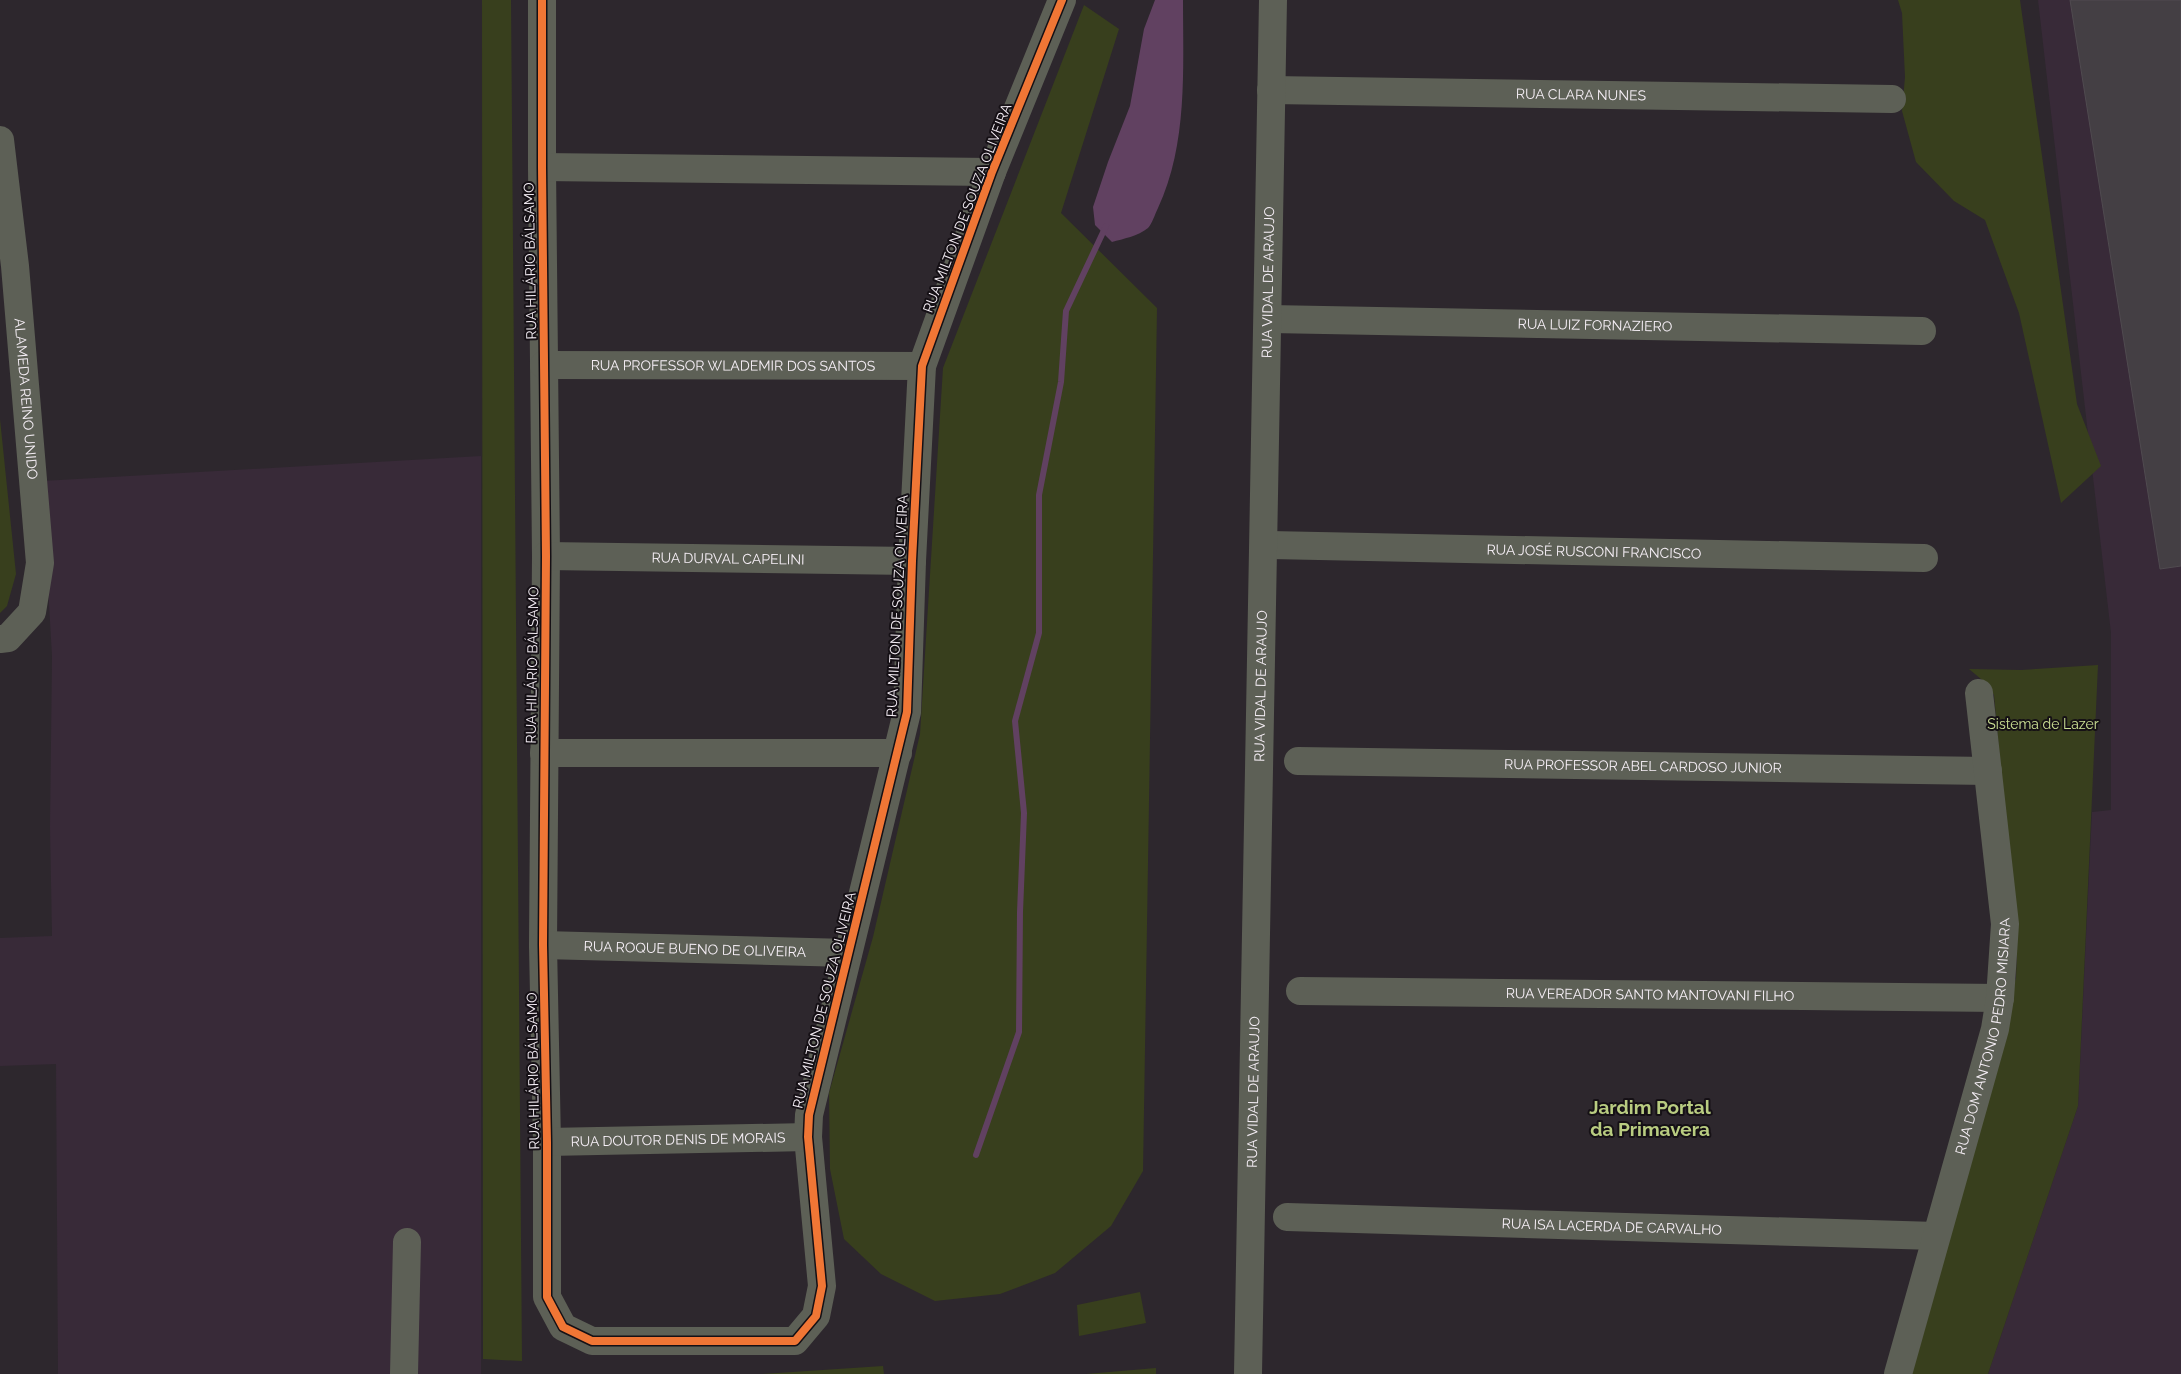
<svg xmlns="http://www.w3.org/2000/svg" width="2181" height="1374" font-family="Raleway,sans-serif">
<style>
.built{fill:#382a38}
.green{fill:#383f1d}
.water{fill:#614161}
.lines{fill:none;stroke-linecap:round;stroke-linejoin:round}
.stream{stroke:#614161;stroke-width:6}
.building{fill:#443f44;stroke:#504b50}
.minor{stroke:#5d6056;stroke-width:28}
.cycleway-casing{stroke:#151015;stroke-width:11}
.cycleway{stroke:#f07635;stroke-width:8}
.labels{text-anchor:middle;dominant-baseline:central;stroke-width:4;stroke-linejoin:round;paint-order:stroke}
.street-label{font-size:14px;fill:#f6eff6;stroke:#151015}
.park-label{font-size:14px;fill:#cde195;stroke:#151015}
.district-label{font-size:19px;font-weight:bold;fill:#b9cc81;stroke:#151015}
</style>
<rect width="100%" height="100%" fill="#2d272d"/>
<path class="built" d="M2038 0H2181V1374H1988L2078 1106 2092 812 2111 810V633Z
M481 456V1374H58L56 1064 0 1066V938L52 936 50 827 52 656 42 481Z"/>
<path class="green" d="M482 0H511L522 1361 483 1359Z
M1898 0H2020L2077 404 2101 466 2061 503 2019 313 1985 220 1954 201 1916 162 1902 111 1905 77 1902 13Z
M1084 5 1119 29 1061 213 1157 308 1143 1171 1111 1226 1055 1273 1000 1294 935 1301 881 1274 844 1239 830 1169 829 1093 873 937 920 734 943 368Z
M0 419 16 574 7 606 0 613Z
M2098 665 2078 1106 1988 1374H1907L2016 978 2017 952 2015 923 1994 695 1987 684 1969 669 2021 670Z
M1140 1292 1146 1323 1079 1336 1077 1305Z
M883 1366 884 1374H762Z
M1156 1368V1374H1086Z"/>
<path class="water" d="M1155 0H1183C1183 69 1188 144 1158 208 1155 214 1152 224 1148 228 1138 236 1123 239 1112 242L1095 225 1093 207 1108 162 1130 106 1144 29Z"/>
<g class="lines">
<path class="stream" d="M976 1155 1019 1032 1020 912 1024 813 1015 721 1039 633V495L1061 382 1066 311 1106 226"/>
</g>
<path class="building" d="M2070 0H2181V566L2160 569Z"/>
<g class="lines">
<g class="minor">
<path d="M542 0V167L546 556 543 945 547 1142V1297L563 1327 592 1341H795L816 1316 822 1286 808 1137 809 1115 907 712 912 561 922 366 992 172 1062 0"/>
<path id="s1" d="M1271 90 1892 99"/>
<path id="s2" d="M0 140 15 266 40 563 32 612 8 638 0 639"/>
<path d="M542 167 992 172"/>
<path id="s3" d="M1269 319 1922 331"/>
<path id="s4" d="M544 365 922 366"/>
<path id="s5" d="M1264 545 1924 558"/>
<path id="s6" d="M546 556 912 561"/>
<path d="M544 753H898"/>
<path id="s7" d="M1298 761 1988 771"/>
<path id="s8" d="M543 945 848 953"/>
<path id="s9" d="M1300 991 2000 998"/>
<path id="s10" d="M547 1142 808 1137"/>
<path id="s11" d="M1287 1217 1936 1236"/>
<path d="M404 1374 407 1242"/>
<path id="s12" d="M1248 1374 1273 0"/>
<path id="s13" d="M1898 1374 1995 1029 2000 998 2005 924 1979 693"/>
</g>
<g class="cycleway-casing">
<path id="cycleway" d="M542 0V167L546 556 543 945 547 1142V1297L563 1327 592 1341H795L816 1316 822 1286 808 1137 809 1115 907 712 912 561 922 366 992 172 1062 0"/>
</g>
<use href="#cycleway" class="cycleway"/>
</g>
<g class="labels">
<g class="street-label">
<text stroke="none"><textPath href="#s1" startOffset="310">RUA CLARA NUNES</textPath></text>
<text transform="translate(967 208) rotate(-69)">RUA MILTON DE SOUZA OLIVEIRA</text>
<text transform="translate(530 261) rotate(-91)">RUA HILÁRIO BÁLSAMO</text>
<text stroke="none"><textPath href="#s12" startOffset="1092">RUA VIDAL DE ARAUJO</textPath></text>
<text stroke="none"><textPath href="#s3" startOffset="326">RUA LUIZ FORNAZIERO</textPath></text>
<text stroke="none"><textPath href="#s4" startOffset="189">RUA PROFESSOR WLADEMIR DOS SANTOS</textPath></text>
<text stroke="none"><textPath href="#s2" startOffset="260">ALAMEDA REINO UNIDO</textPath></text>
<text stroke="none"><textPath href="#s5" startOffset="330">RUA JOSÉ RUSCONI FRANCISCO</textPath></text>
<text stroke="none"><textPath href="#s6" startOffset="182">RUA DURVAL CAPELINI</textPath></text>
<text transform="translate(897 606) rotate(-87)">RUA MILTON DE SOUZA OLIVEIRA</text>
<text transform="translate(532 665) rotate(-89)">RUA HILÁRIO BÁLSAMO</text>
<text stroke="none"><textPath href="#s12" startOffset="688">RUA VIDAL DE ARAUJO</textPath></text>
<text stroke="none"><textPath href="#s7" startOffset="345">RUA PROFESSOR ABEL CARDOSO JUNIOR</textPath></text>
<text stroke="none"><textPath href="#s8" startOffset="152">RUA ROQUE BUENO DE OLIVEIRA</textPath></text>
<text stroke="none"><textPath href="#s9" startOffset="350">RUA VEREADOR SANTO MANTOVANI FILHO</textPath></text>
<text transform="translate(824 1000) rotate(-76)">RUA MILTON DE SOUZA OLIVEIRA</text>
<text stroke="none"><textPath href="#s13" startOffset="349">RUA DOM ANTONIO PEDRO MISIARA</textPath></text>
<text transform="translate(533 1071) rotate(-91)">RUA HILÁRIO BÁLSAMO</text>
<text stroke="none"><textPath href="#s12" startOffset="282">RUA VIDAL DE ARAUJO</textPath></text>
<text stroke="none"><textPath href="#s10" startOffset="131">RUA DOUTOR DENIS DE MORAIS</textPath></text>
<text stroke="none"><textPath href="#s11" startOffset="325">RUA ISA LACERDA DE CARVALHO</textPath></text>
</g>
<g class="park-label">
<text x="2043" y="724">Sistema de Lazer</text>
</g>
<g class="district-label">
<text x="1650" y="1107">Jardim Portal<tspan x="1650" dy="22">da Primavera</tspan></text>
</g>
</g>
</svg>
